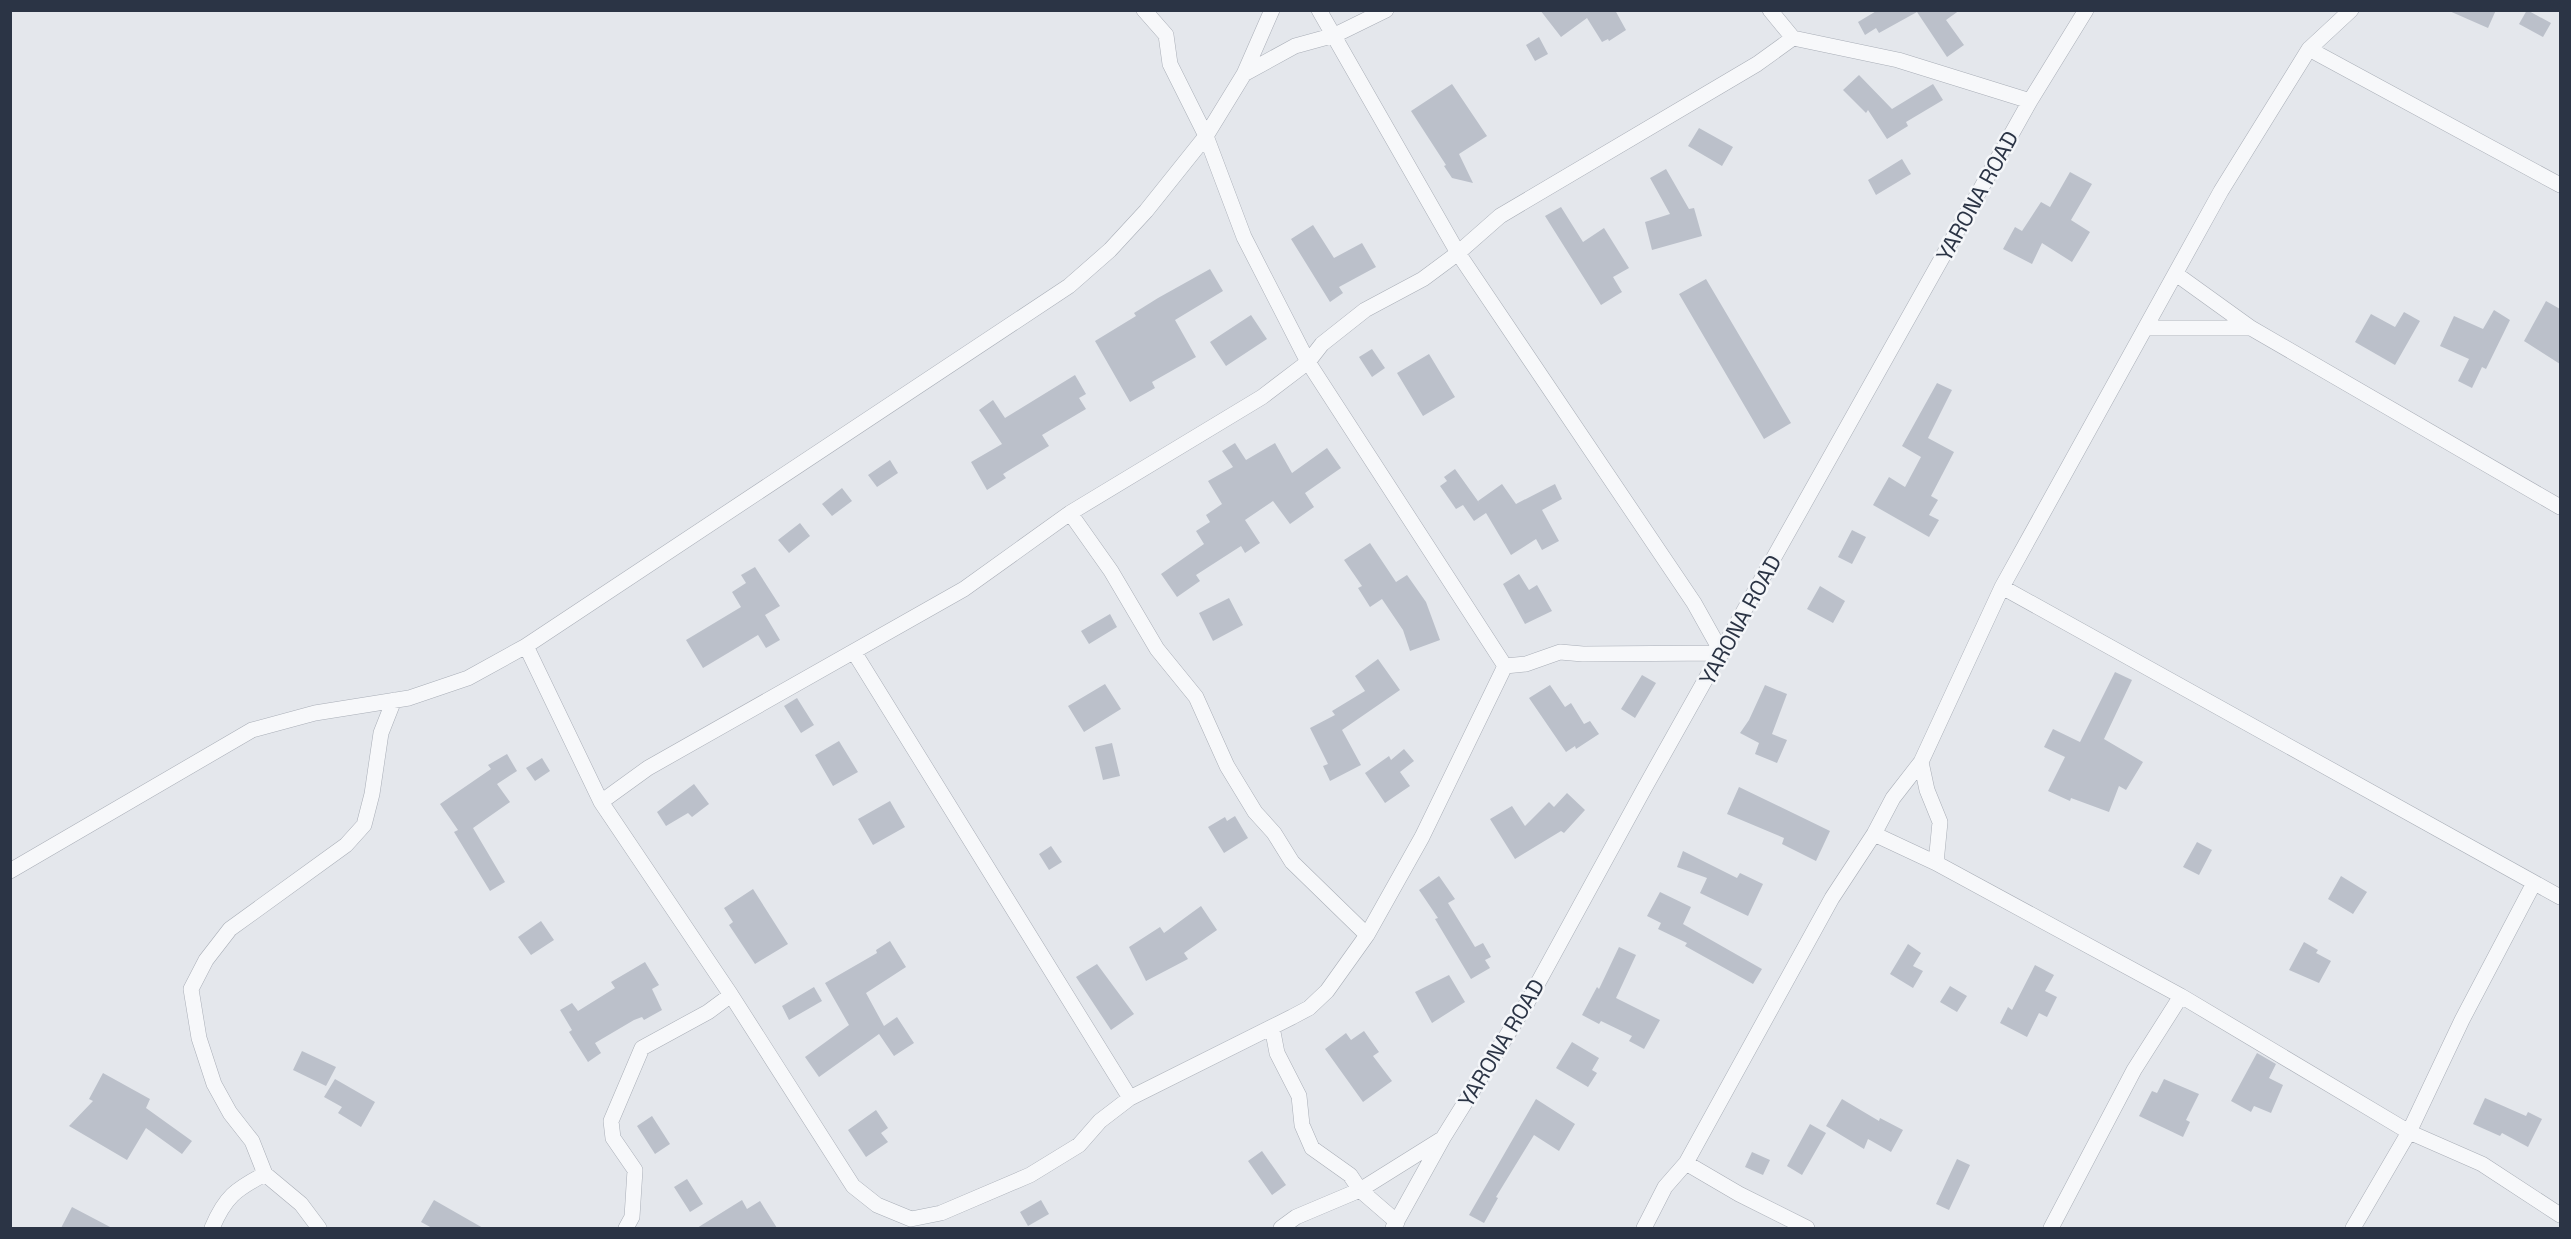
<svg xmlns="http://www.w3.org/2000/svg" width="2571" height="1239" font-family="'Space Grotesk',sans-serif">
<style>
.building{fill:#bbc0ca}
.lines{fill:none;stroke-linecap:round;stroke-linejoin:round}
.minor-casing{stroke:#a9aeb7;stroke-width:16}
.minor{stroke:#f7f8fa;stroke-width:15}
.labels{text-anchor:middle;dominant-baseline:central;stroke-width:5;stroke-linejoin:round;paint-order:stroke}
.street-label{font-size:22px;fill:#2b3445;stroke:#f4f6f9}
</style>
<rect width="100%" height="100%" fill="#e4e7ec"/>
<path class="building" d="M1540 10H1615L1626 30 1609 41 1608 39 1602 42 1587 18 1561 37Z
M1878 10H1960L1946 20 1964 45 1947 57 1917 12 1879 33 1876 28 1865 35 1858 22Z
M2447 10H2496L2488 28Z
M2527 10 2551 23 2543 37 2519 24Z
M1539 37 1548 54 1535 61 1526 45Z
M1859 75 1892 109 1933 84 1943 100 1906 122 1908 126 1887 139 1868 110 1866 113 1843 90Z
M1452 84 1487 136 1459 154 1473 183 1452 178 1444 166 1446 165 1411 111Z
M1699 128 1733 147 1722 166 1688 146Z
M1902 159 1911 174 1876 195 1868 180Z
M1666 169 1689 209 1694 208 1702 236 1652 250 1645 222 1670 214 1650 178Z
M2070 172 2092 184 2071 220 2090 232 2072 262 2042 243 2032 264 2003 249 2015 227 2022 231 2041 202 2050 207Z
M1561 207 1583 242 1604 228 1629 268 1613 277 1622 292 1601 305 1545 216Z
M1313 225 1334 258 1362 243 1376 267 1339 287 1343 293 1330 302 1291 239Z
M1210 269 1223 291 1175 320 1196 357 1152 382 1155 388 1130 402 1095 341 1136 316 1134 313 1158 298Z
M1706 279 1791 423 1764 439 1679 294Z
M2546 301 2560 309V364L2524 341Z
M2494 310 2510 320 2486 369 2482 367 2472 388 2458 381 2469 359 2440 346 2454 316 2483 329Z
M2404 312 2420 321 2395 365 2355 342 2371 314 2395 327Z
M1251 315 1267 339 1226 366 1210 342Z
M1372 349 1385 368 1372 377 1359 357Z
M1429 354 1455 397 1423 416 1397 373Z
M1075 375 1086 394 1079 398 1086 409 1042 435 1049 446 1003 474 1006 478 987 490 971 462 1002 444 979 410 993 400 1005 418Z
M1937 383 1952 390 1928 438 1954 452 1931 496 1938 500 1929 515 1939 520 1929 537 1873 505 1889 477 1905 487 1921 457 1902 446Z
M1235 443 1246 460 1275 443 1292 473 1327 448 1341 468 1305 493 1314 507 1290 524 1273 501 1245 520 1260 543 1245 553 1241 546 1196 575 1200 581 1177 597 1161 574 1204 544 1196 531 1210 522 1206 515 1222 504 1208 481 1233 467 1222 451Z
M890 460 898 473 877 487 868 475Z
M1455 469 1480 504 1478 501 1502 484 1516 504 1555 484 1562 499 1542 510 1559 541 1542 550 1536 539 1511 555 1486 513 1474 521 1463 505 1456 509 1440 486 1447 481 1444 477Z
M842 488 852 501 832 516 822 504Z
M800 523 810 536 789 553 778 540Z
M1852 530 1866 537 1852 564 1838 557Z
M1370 543 1396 582 1407 575 1426 602 1440 640 1410 651 1403 630 1382 599 1370 607 1358 588 1362 586 1344 560Z
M755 567 780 606 765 615 780 640 766 648 758 635 703 668 686 640 741 607 732 592 746 583 741 575Z
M1519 574 1529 590 1537 585 1552 611 1525 624 1503 584Z
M1820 586 1845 601 1833 623 1807 609Z
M1229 598 1243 625 1213 641 1199 613Z
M1110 614 1117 627 1089 644 1081 631Z
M1378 659 1400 690 1342 730 1361 765 1330 781 1323 766 1328 764 1310 728 1335 715 1332 711 1365 691 1355 676Z
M2115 672 2132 680 2104 739 2143 762 2126 790 2119 786 2109 812 2071 798 2070 801 2048 791 2065 757 2044 747 2053 729 2080 742Z
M1642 675 1656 683 1635 718 1621 709Z
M1105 684 1121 709 1084 732 1068 706Z
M1550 685 1565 707 1571 703 1584 724 1590 721 1599 734 1576 749 1575 746 1566 752 1529 698Z
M1765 685 1787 694 1772 734 1787 740 1777 763 1755 754 1759 743 1740 733 1749 720Z
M797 698 814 725 801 733 784 706Z
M839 741 858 772 833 786 815 755Z
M1112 743 1120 776 1103 780 1095 747Z
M1404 749 1414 761 1400 772 1410 786 1385 803 1365 773 1389 756 1391 760Z
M507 754 517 771 497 784 510 802 473 828 505 882 490 891 454 832 458 830 440 804 491 769 488 765Z
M542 758 550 771 535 781 526 768Z
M694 784 709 804 692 817 688 813 666 826 657 812Z
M1739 787 1830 831 1816 861 1782 844 1784 838 1727 814Z
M1567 793 1585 810 1564 833 1561 831 1515 859 1490 819 1512 806 1525 826 1549 802 1554 807Z
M890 801 905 827 873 845 858 819Z
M1235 816 1248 838 1224 853 1208 827 1225 817 1227 821Z
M2197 842 2212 850 2199 875 2183 867Z
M1051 846 1062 862 1049 870 1039 854Z
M1683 851 1737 878 1740 873 1763 884 1748 916 1700 893 1707 878 1677 867Z
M1439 876 1455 899 1448 903 1475 947 1483 943 1491 957 1485 960 1490 968 1471 979 1435 919 1438 918 1419 890Z
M2341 876 2367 892 2353 914 2328 899Z
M753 889 788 944 755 964 729 925 733 922 724 908Z
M1660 892 1691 907 1683 924 1762 969 1753 984 1685 946 1687 943 1658 929 1661 923 1647 916Z
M1201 906 1217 930 1184 953 1188 959 1146 981 1129 947 1160 927 1164 933Z
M541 921 554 940 531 955 518 937Z
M890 941 906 967 866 993 884 1026 897 1017 914 1043 894 1056 879 1034 819 1077 805 1057 849 1025 825 983 877 953 876 950Z
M2304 942 2318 950 2316 953 2331 961 2319 983 2289 970Z
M1908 944 1921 953 1913 966 1923 971 1913 988 1890 974Z
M1619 947 1636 955 1616 998 1660 1020 1644 1049 1629 1041 1632 1036 1601 1021 1599 1024 1582 1015 1597 987 1599 989Z
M645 962 659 985 652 989 662 1010 644 1020 642 1017 634 1020 595 1043 601 1053 588 1062 569 1032 572 1030 560 1010 572 1003 578 1011 615 988 611 982Z
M1097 964 1134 1014 1111 1030 1076 977Z
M2035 965 2054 975 2045 991 2057 997 2047 1017 2039 1013 2027 1037 2000 1023 2008 1007 2012 1010Z
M1449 975 1465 1002 1432 1023 1415 992Z
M1950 986 1967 996 1957 1012 1940 1002Z
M814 987 822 1001 789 1020 782 1006Z
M1364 1031 1379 1052 1373 1056 1392 1081 1363 1102 1325 1049 1346 1033 1351 1040Z
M1572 1042 1599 1058 1592 1070 1597 1073 1588 1087 1556 1068Z
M302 1051 336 1067 326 1086 293 1070Z
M2257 1053 2276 1064 2269 1078 2283 1085 2271 1113 2254 1106 2251 1112 2231 1101Z
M103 1073 150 1099 146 1108 192 1141 182 1154 146 1128 127 1160 69 1126 93 1101 89 1099Z
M335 1079 375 1102 361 1127 338 1113 342 1107 324 1097Z
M2164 1079 2199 1094 2186 1120 2190 1122 2183 1137 2139 1116 2152 1091 2157 1093Z
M2485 1098 2526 1116 2528 1112 2542 1119 2528 1147 2502 1133 2500 1136 2473 1124Z
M1536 1099 1575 1124 1559 1151 1534 1135 1496 1197 1498 1198 1484 1223 1469 1215Z
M1842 1099 1879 1121 1880 1118 1903 1130 1891 1152 1868 1139 1864 1149 1826 1126Z
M876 1110 888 1128 881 1133 888 1142 866 1157 848 1130Z
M652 1116 670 1144 655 1154 637 1126Z
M1810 1124 1826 1133 1802 1175 1787 1166Z
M1262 1151 1286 1185 1272 1195 1248 1161Z
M1752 1152 1770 1160 1763 1175 1745 1167Z
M1957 1159 1970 1165 1949 1210 1936 1204Z
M687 1179 703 1204 690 1212 674 1187Z
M434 1200 483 1228H432L421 1222Z
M742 1200 747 1209 760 1201 777 1228H697Z
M1041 1200 1049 1214 1028 1226 1020 1212Z
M72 1207 112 1228H61Z"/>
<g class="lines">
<g class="minor-casing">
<path id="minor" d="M1144 10 1166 35 1170 64 1206 136 1244 237 1308 362 1505 666
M1319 10 1458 253 1694 603 1722 653 1583 654 1560 652 1526 664 1505 666
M1770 10 1793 38 1898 60 2030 101
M2309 49 2560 185
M1244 74 1295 46 1335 35 1386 10
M2176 274 2251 328 2560 507
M2147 328H2251
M1070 513 1111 571 1157 649 1196 697 1227 766 1255 812 1274 833 1292 862 1367 935
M2002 587 2560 897
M526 646 601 802 731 995 853 1186 877 1205 911 1219 941 1213 1030 1175 1079 1145 1100 1121 1130 1098 1292 1017 1309 1008 1327 991 1367 935 1422 837 1505 666
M854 652 1130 1098
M1921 762 1927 790 1940 822 1936 863
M601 802 648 768 964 589 1070 513 1262 397 1308 362 1322 344 1365 310 1423 279 1458 253 1500 216 1757 64 1793 38
M1874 834 1936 863 2181 996 2409 1132 2482 1164 2560 1215
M10 871 252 730 315 713 409 698 468 678 526 646 1069 286 1110 250 1146 211 1206 136 1244 74 1272 10
M1272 1027 1277 1053 1299 1096 1302 1125 1312 1148 1350 1175 1360 1190 1397 1222
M1686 1163 1739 1194 1807 1228
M212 1228C225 1197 236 1189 265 1174
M319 1228 301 1204 265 1174 252 1141 230 1113 214 1084 199 1038 191 989 206 960 230 929 346 845 364 825 372 794 381 733 394 700
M626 1228 632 1217 635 1170 613 1138 611 1121 642 1048 708 1012 731 995
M1281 1228 1296 1217 1360 1190 1440 1140
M1393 1228 1443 1138 1527 1003 1644 789 2030 101 2086 10
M1644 1228 1665 1187 1686 1163 1832 898 1874 834 1893 798 1921 762 2002 587 2221 191 2309 49 2351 10
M2051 1228 2134 1070 2181 996
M2353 1228 2409 1132 2462 1020 2534 883"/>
</g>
<use href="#minor" class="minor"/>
</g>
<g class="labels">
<g class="street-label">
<text transform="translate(1977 196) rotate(-61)">YARONA ROAD</text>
<text transform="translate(1740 620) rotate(-61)">YARONA ROAD</text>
<text transform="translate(1501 1043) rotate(-59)">YARONA ROAD</text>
</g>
</g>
<rect width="2571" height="1239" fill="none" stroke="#2b3445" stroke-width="24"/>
</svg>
